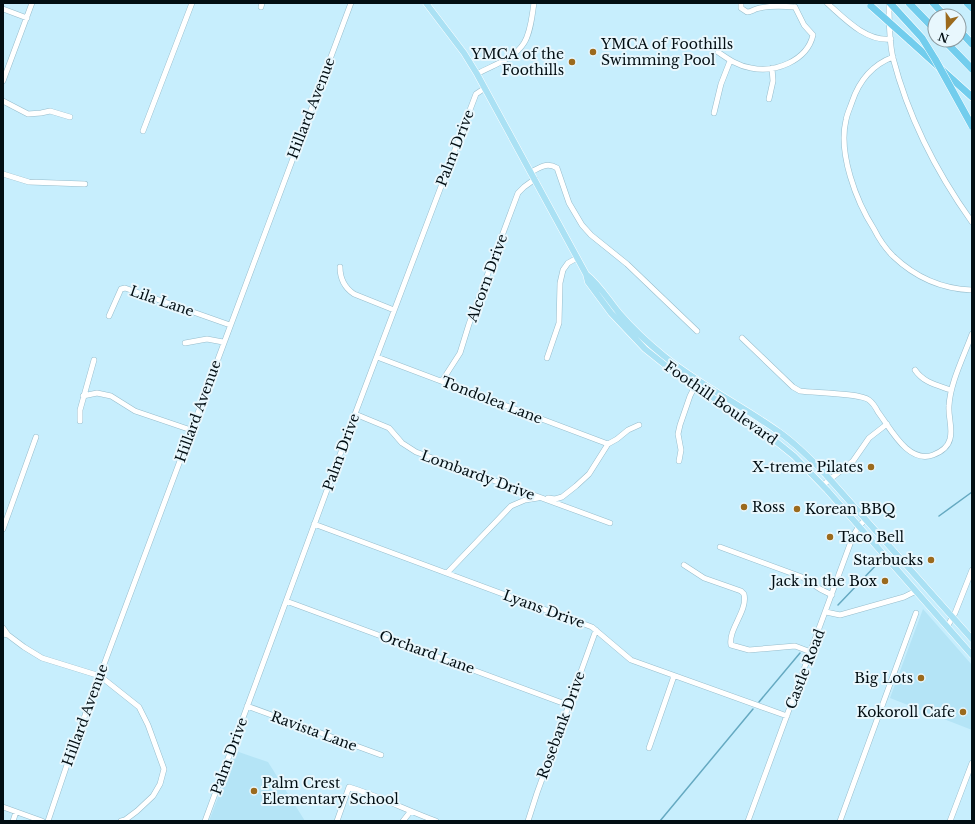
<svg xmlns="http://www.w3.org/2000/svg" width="975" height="824" font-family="'Libre Baskerville',serif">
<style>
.built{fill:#b4e4f6}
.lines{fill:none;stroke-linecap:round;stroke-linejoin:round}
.stream{stroke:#65a9c1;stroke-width:1.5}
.minor-casing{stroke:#97bdcc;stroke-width:6}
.major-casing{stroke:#fff;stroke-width:7}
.highway-casing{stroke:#fff;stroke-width:8}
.minor{stroke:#fff;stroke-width:5}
.major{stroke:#aae1f4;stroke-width:6}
.highway{stroke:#72cded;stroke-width:7}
.highway-bridge-casing{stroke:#fff;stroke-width:8;stroke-linecap:butt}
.highway-bridge{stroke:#72cded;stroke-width:7}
.poi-dot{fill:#9b6a1d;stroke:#e8f7fd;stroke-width:1.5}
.labels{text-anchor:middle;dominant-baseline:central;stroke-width:4;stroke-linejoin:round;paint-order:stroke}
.poi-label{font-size:14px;fill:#020e13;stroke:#e8f7fd;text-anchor:end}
.street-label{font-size:14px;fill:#020e13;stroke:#e8f7fd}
</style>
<rect width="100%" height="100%" fill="#c7eefd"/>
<path class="built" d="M923 609 972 665V730L890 698Z
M236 751 268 762 305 821H209Z"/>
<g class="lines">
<path class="stream" d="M939 516 972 492
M838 605 880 561
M759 702 800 653
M660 821 753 709"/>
<g class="minor-casing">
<path id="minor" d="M741 3V8L747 12C751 12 753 10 756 9 768 5 783 6 795 7
M827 3C844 18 866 42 891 39
M889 3C889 20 889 41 893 58 908 116 937 173 972 222
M261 7 262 3
M3 9 27 18
M718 52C728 59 738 66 751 68 775 73 807 61 813 35L804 25 795 7
M893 57C872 65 859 81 852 102 850 108 847 114 846 120 838 153 856 201 874 229 879 239 885 248 893 256 915 277 942 289 972 290
M477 74C493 65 514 59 524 43 531 32 532 15 534 3
M3 81 32 3
M769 99 773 81 772 68
M3 101 28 114 41 113 50 111 70 117
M714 113 721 84 730 61
M143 131 192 3
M531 172C541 167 547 162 557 168L569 203 582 225 591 235 627 264 697 331
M3 174 29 182 85 184
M340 267C340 278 345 288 354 294L394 310
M109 316 121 289 125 288 230 325
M742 338 793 387 800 391C814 393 860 393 869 400 873 403 876 408 878 412 891 429 908 464 933 455 941 452 948 447 950 439 953 428 948 417 949 406 950 383 964 356 972 334
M185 343 207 339 223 342
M377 357 608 444
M547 358 559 323 560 283 563 270 568 263 577 258
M915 370C924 383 937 385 951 390
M442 381 460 353 469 324 518 193 524 187 535 179
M83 396 97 393 111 396 135 411 191 430
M355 414 389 428 402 443 416 452 610 523
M80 421V410L94 360
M679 461 681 450 678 434 680 425 690 396 696 384
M823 485 853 461 869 438 887 424
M548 498 555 499 562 497 576 486 589 474 608 444 617 439 628 430 639 425
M314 524 592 627 631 660 787 716
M3 529 36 437
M720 547 802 577 820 589 832 595
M684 565 704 578 741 591 744 594C748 611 728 629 731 645L749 650 795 646 811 652
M447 573 511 506 525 500 538 498
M286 601 568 705
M826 612 840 615 904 597 916 591
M947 627 955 613 972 570
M3 628 8 635
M3 634 8 635 24 647 42 658 100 676 139 707 148 725 164 769 160 784 153 796 137 811 125 820 121 821
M247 706 381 755
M649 748 674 676
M3 807 42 821
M13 821 16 812
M48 821 72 750 351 3
M205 821 355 414 476 94 485 88
M337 821 349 787C379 796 406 810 436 821
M403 821 410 812
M528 821 537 793 596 630
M748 821 853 536 859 526 865 520
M840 821 916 613
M950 821 972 763"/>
</g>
<g class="major-casing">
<path id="major" d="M426 3 464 53 477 74 586 274 588 282 611 313 645 349 675 373 758 427 794 456 827 490 972 655
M586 274C600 285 609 301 620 314 633 329 648 343 664 356 700 385 741 405 779 432 796 444 811 459 826 475L972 639"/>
</g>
<g class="highway-casing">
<path id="highway" d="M909 3 935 30
M933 3 945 16
M967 3 972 8
M959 30 972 44
M909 40 972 97
M944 40 972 69"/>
</g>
<use href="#minor" class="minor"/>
<use href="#major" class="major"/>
<use href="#highway" class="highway"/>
<g class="highway-bridge-casing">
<path id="highway-bridge" d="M890 3 922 38 935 59 972 126
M871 6 909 40"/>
</g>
<use href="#highway-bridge" class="highway-bridge"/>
</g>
<g class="poi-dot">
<circle cx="593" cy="52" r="4"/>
<circle cx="572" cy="62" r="4"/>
<circle cx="871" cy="467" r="4"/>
<circle cx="744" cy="507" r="4"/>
<circle cx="797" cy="509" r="4"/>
<circle cx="830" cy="537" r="4"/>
<circle cx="931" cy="560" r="4"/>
<circle cx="885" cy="581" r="4"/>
<circle cx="921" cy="678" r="4"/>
<circle cx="963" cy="712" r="4"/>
<circle cx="254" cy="791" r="4"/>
</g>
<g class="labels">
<g class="poi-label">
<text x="601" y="44" text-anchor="start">YMCA of Foothills<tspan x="601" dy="16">Swimming Pool</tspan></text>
<text x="564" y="54">YMCA of the<tspan x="564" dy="16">Foothills</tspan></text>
<text x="863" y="467">X-treme Pilates</text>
<text x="752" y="507" text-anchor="start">Ross</text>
<text x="805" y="509" text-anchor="start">Korean BBQ</text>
<text x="838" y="537" text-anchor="start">Taco Bell</text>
<text x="923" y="560">Starbucks</text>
<text x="877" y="581">Jack in the Box</text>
<text x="913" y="678">Big Lots</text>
<text x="955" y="712">Kokoroll Cafe</text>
<text x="262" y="783" text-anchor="start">Palm Crest<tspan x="262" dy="16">Elementary School</tspan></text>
</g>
<g class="street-label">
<text transform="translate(311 108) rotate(-69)">Hillard Avenue</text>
<text transform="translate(455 148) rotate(-69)">Palm Drive</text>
<text transform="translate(487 278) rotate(-70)">Alcorn Drive</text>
<text transform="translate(162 301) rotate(19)">Lila Lane</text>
<text transform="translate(492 400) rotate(21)">Tondolea Lane</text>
<text transform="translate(721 403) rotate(35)">Foothill Boulevard</text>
<text transform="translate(198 411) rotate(-70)">Hillard Avenue</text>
<text transform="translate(341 452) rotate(-70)">Palm Drive</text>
<text transform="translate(478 475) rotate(20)">Lombardy Drive</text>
<text transform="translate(544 609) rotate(20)">Lyans Drive</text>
<text transform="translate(427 652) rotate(20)">Orchard Lane</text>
<text transform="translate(805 669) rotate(-69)">Castle Road</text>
<text transform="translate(85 715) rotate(-70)">Hillard Avenue</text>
<text transform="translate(561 725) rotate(-70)">Rosebank Drive</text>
<text transform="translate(314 731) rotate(20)">Ravista Lane</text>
<text transform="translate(229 756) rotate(-70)">Palm Drive</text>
</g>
</g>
<rect width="975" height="824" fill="none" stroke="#020e13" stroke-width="8"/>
<g transform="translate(947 28) rotate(200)"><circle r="19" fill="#e8f7fd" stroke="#8c9a9f"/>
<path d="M0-3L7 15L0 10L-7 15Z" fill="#9b6a1d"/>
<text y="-6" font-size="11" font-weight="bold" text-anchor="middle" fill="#020e13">N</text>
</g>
</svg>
